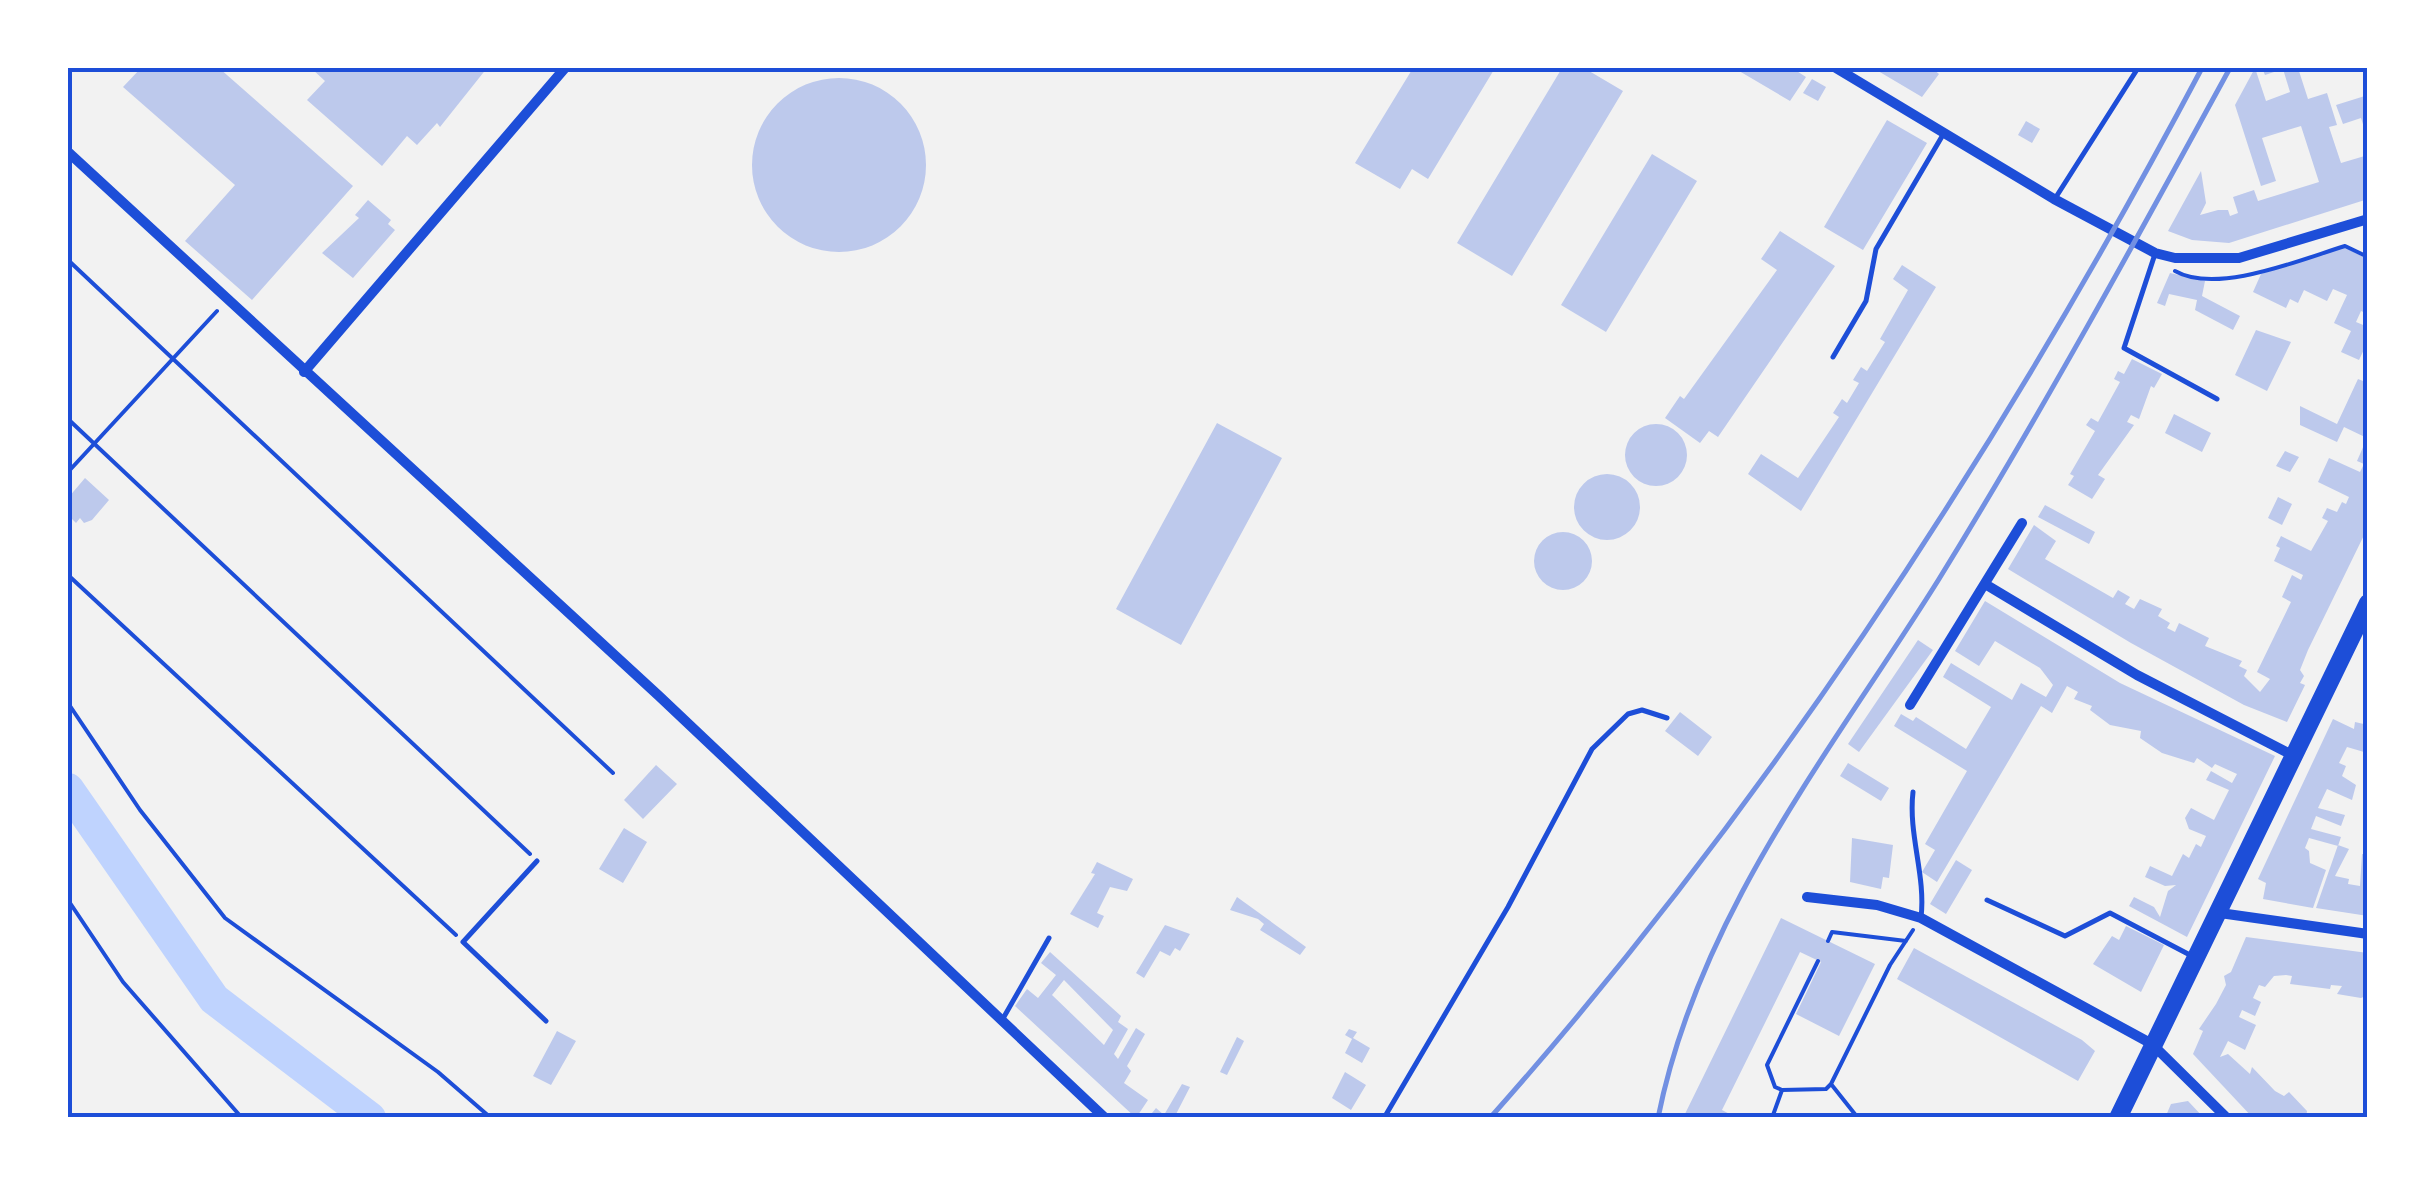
<svg xmlns="http://www.w3.org/2000/svg" width="2435" height="1185" font-family="Quicksand,sans-serif">
<style>
.lines{fill:none;stroke-linecap:round;stroke-linejoin:round}
.river{stroke:#bfd3fe;stroke-width:32}
.building{fill:#bdc9ec;fill-rule:evenodd}
.path{stroke:#1d4ed8;stroke-width:4}
.service{stroke:#1d4ed8;stroke-width:5}
.minor{stroke:#1d4ed8;stroke-width:10}
.primary{stroke:#1d4ed8;stroke-width:18}
.rail{stroke:#7290e2;stroke-width:5}
.neatline{fill:none;stroke:#1d4ed8;stroke-width:4}
</style>
<rect width="100%" height="100%" fill="#f2f2f2"/>
<g class="lines">
<path class="river" d="M68 789 214 999 370 1118"/>
</g>
<path class="building" d="M141 68H219L353 186 252 300 185 241 235 185 123 87Z
M311 68H487L440 127 437 123 417 145 407 136 382 166 307 100 325 81Z
M1413 68H1495L1428 179 1412 169 1400 189 1355 163Z
M1562 68H1584L1623 91 1512 276 1457 243Z
M1734 68H1792L1806 77 1790 101Z
M1873 68H1932L1939 74 1922 97Z
M2255 68 2266 101 2290 92 2283 69 2265 75 2262 68H2298L2308 99 2327 93 2337 125 2329 127 2341 163 2368 155V199L2229 243 2192 240 2168 231 2201 171 2206 203 2200 215 2218 210H2228L2230 216 2238 213 2233 197 2254 190 2258 201 2319 182 2301 126 2262 138 2276 181 2261 186 2235 105Z
M752 165a87 87 0 1 1 174 0a87 87 0 1 1-174 0Z
M1812 79 1826 87 1818 101 1803 93Z
M2368 95V137H2367L2361 118 2343 124 2336 105Z
M1887 120 1927 143 1863 250 1824 227Z
M2026 121 2040 129 2032 143 2018 135Z
M1652 154 1697 181 1606 332 1561 305Z
M368 200 391 220 388 224 395 230 353 278 322 253 359 218 355 215Z
M1780 231 1835 266 1718 437 1709 431 1700 443 1665 418 1680 396 1684 399 1777 270 1761 259Z
M2343 247 2368 259V314L2361 311 2356 322 2368 327V341L2359 360 2341 352 2351 331 2334 323 2347 295 2333 289 2327 301 2304 290 2298 303 2290 299 2286 308 2253 292 2261 274Z
M1902 265 1936 287 1801 511 1748 474 1761 454 1798 478 1839 417 1833 413 1842 399 1847 403 1859 383 1853 380 1861 367 1867 371 1885 342 1880 339 1908 290 1893 279Z
M2170 273 2205 281 2202 296 2240 316 2233 330 2195 310 2197 300 2169 294 2165 306 2157 303Z
M2256 330 2291 342 2267 391 2235 375Z
M2132 359 2162 374 2154 388 2151 386 2139 419 2131 415 2127 422 2134 425 2098 475 2105 479 2092 499 2068 485 2074 476 2070 474 2095 431 2086 425 2091 418 2098 422 2120 382 2114 379 2118 371 2124 374Z
M2358 379 2368 383 2364 416 2368 418V527L2308 650 2300 670 2304 676 2300 683 2305 685 2287 722 2244 705 2131 643 2008 569 2034 525 2056 541 2045 559 2113 598 2118 590 2130 597 2125 604 2134 609 2140 599 2162 609 2158 616 2170 623 2167 628 2175 632 2179 623 2209 638 2205 646 2242 661 2239 666 2247 670 2244 676 2260 692 2270 679 2257 672 2291 602 2282 597 2292 575 2301 580 2303 575 2274 561 2280 548 2276 546 2281 536 2311 551 2328 521 2322 518 2327 508 2337 512 2342 502 2346 504 2349 497 2318 482 2329 458 2360 472 2364 464 2357 461 2367 438 2344 427 2337 442 2300 425V406L2337 424Z
M2174 414 2211 433 2202 452 2165 433Z
M1217 423 1282 458 1181 645 1116 609Z
M1625 455a31 31 0 1 1 62 0a31 31 0 1 1-62 0Z
M2285 451 2299 457 2290 472 2276 466Z
M1574 507a33 33 0 1 1 66 0a33 33 0 1 1-66 0Z
M85 478 109 500 92 520 84 523 80 518 76 523 68 515 72 501 68 498Z
M2278 497 2292 504 2282 525 2268 518Z
M2045 505 2095 532 2089 544 2038 517Z
M1534 561a29 29 0 1 1 58 0a29 29 0 1 1-58 0Z
M1985 601 2120 683 2275 756 2187 937 2129 906 2134 897 2154 907 2160 917 2168 891 2176 885 2165 886 2145 877 2150 866 2172 876 2183 854 2189 858 2196 844 2201 847 2206 836 2189 829 2185 818 2191 808 2214 820 2229 790 2206 780 2211 771 2232 783 2237 774 2215 764 2212 768 2197 758 2194 763 2162 753 2140 738 2141 731 2110 725 2090 710 2092 706 2074 699 2078 692 2067 686 2052 713 2041 706 1937 882 1922 872 1935 850 1925 844 1967 771 1894 726 1901 714 1913 721 1916 717 1966 749 1991 707 1943 677 1951 663 2012 700 2021 683 2046 697 2053 685 2040 668 1995 641 1979 666 1955 651Z
M1918 640 1933 650 1859 752 1848 744Z
M1680 712 1712 737 1698 756 1665 731Z
M2333 719 2354 729 2355 722 2368 725 2364 752 2347 747 2339 763 2346 766 2342 776 2356 785 2352 800 2327 789 2318 808 2345 815 2341 826 2316 816 2311 829 2341 837 2338 846 2309 838 2305 848 2309 851 2310 863 2326 870 2313 908 2263 899 2266 883 2258 879Z
M1848 763 1889 788 1881 801 1840 776Z
M656 765 677 784 643 819 624 800Z
M624 828 647 842 623 883 599 869Z
M1852 838 1893 845 1889 878 1883 877 1881 889 1850 882Z
M2338 845 2349 849 2335 876 2349 879 2348 884 2360 886 2362 854 2368 855V916L2316 908Z
M1956 860 1972 870 1946 914 1930 904Z
M1097 862 1133 879 1127 891 1110 887 1097 913 1104 916 1098 928 1070 914 1095 874 1091 873Z
M1237 897 1306 947 1300 955 1260 930 1264 924 1258 919 1230 910Z
M1781 918 1875 964 1839 1036 1796 1014 1821 962 1800 952 1722 1110 1737 1118H1683Z
M1165 925 1190 934 1180 951 1175 948 1170 956 1160 951 1144 978 1136 973Z
M2126 926 2164 945 2141 992 2093 964 2112 936 2119 940Z
M2246 937 2368 953V995L2361 998 2337 994 2342 986 2331 985 2330 989 2290 984 2292 976 2286 975 2274 976 2265 987 2259 985 2253 998 2261 1002 2255 1016 2242 1010 2239 1017 2256 1025 2245 1050 2228 1041 2220 1057 2228 1054 2250 1074 2252 1067 2275 1091 2284 1096 2289 1092 2307 1111 2306 1118H2253L2193 1054 2203 1031 2199 1029 2216 1004 2226 985 2224 976 2231 972Z
M1914 948 2082 1040 2095 1051 2078 1081 1897 979Z
M1050 952 1121 1016 1118 1022 1128 1029 1114 1054 1118 1059 1136 1028 1145 1034 1127 1066 1131 1071 1124 1083 1148 1100 1136 1118 1015 1006 1027 989 1038 998 1056 975 1041 963ZM1064 980 1113 1030 1104 1045 1052 995Z
M1349 1029 1357 1032 1353 1038 1370 1048 1362 1063 1345 1053 1352 1039 1345 1035Z
M557 1031 576 1041 551 1085 533 1076Z
M1237 1037 1244 1041 1227 1075 1220 1072Z
M1345 1072 1366 1085 1351 1110 1332 1098Z
M1182 1084 1190 1087 1174 1118H1148L1156 1108 1164 1115Z
M2188 1101 2204 1118H2165L2171 1104Z"/>
<g class="lines">
<path class="path" d="M68 260 613 773
M2175 271C2217 295 2302 259 2345 246L2368 257
M68 419 530 854
M68 472 217 311
M68 575 456 935
M68 703 140 810 225 918 438 1072 491 1118
M68 900 123 982 242 1118
M1828 941 1832 932 1906 941
M1831 1084 1858 1118
M1782 1090 1775 1087 1767 1065 1818 961
M1772 1118 1782 1090 1826 1089 1831 1084 1890 965 1913 930"/>
<path class="service" d="M2056 197 2138 68
M2155 254 2124 348 2217 399
M1833 357 1866 301 1876 249 1944 133
M1913 792C1908 835 1926 875 1921 918
M537 861 463 942 546 1021
M1987 900 2065 936 2110 913 2190 955
M1001 1022 1049 938
M1384 1118 1508 907 1592 749 1628 714 1642 710 1667 718"/>
<path class="minor" d="M1836 68 2054 199 2155 253 2175 258H2239L2368 219
M68 152 659 696 1105 1118
M304 372 565 68
M1985 584 2137 675 2292 755
M1910 705 2022 523
M1807 897 1877 905 1921 918 2152 1044 2227 1118
M2220 913 2368 934"/>
<path class="primary" d="M2118 1118 2368 603"/>
<path class="rail" d="M1490 1118C1769 804 2006 438 2202 68
M1658 1118C1699 913 1831 752 1939 579 2042 412 2136 240 2230 68"/>
</g>
<rect width="2435" height="1185" fill="none" stroke="#ffffff" stroke-width="140"/>
<rect x="70" y="70" width="2295" height="1045" class="neatline"/>
</svg>
